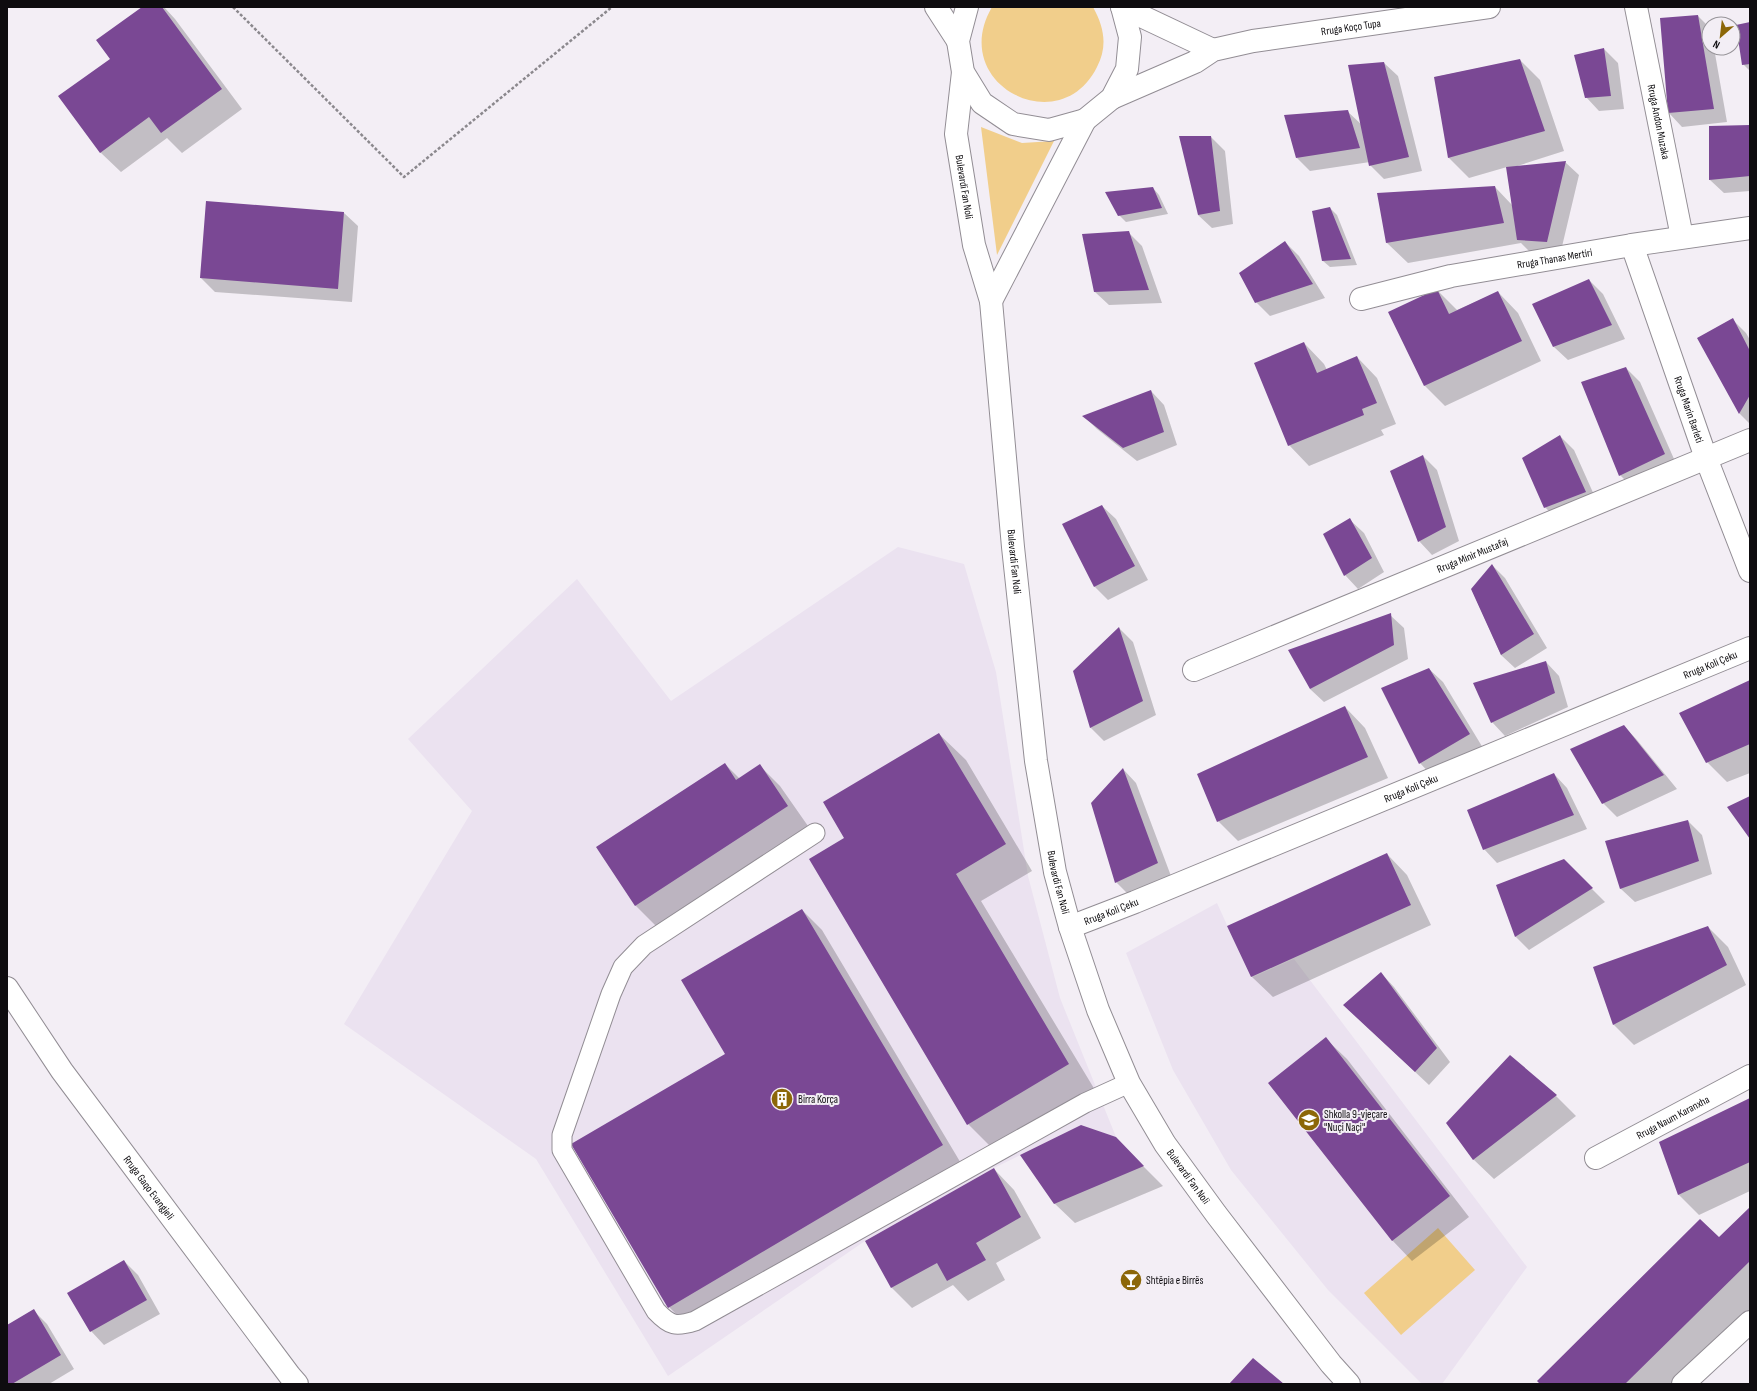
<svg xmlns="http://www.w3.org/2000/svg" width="1757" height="1391" font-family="'Sofia Sans Condensed',sans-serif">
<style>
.built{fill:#ebe2f0}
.green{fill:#f1ce8b}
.shadow{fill:#0003}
.building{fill:#7a4894}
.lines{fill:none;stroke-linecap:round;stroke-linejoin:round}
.service-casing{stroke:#928d94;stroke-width:21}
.minor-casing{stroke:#928d94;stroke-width:24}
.tertiary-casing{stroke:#928d94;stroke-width:24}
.secondary-casing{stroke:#928d94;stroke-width:24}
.path{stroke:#8b888d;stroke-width:2.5;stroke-dasharray:3 2;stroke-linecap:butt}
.service{stroke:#fff;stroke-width:19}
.minor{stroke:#fff;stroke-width:22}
.tertiary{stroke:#fff;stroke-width:22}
.secondary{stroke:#fff;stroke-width:22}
.labels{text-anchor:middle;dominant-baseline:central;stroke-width:4;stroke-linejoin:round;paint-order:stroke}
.street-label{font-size:11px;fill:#0e0c0f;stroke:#f3eef5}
.poi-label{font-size:11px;fill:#0e0c0f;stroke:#f3eef5;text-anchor:start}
</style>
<rect width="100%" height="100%" fill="#f3eef5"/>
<path class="built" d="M898 547 964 564 996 672 1028 876 1060 998 1116 1137 1081 1125 994 1168 865 1241 668 1376 536 1159 344 1024 472 811 408 739 577 579 671 701Z
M1217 903 1251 978 1294 959 1527 1267 1442 1384H1422L1328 1290 1231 1170 1173 1070 1126 953Z"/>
<path class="green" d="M992 7H1093C1104 27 1108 46 1097 67 1060 142 947 84 992 7Z
M981 127 1022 143 1054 141 997 255Z
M1438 1228 1475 1270 1401 1335 1364 1293Z"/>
<path class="shadow" d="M144 7H164L175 19 242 109 182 153 167 138 121 172 100 152 111 59Z
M1698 16 1709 27V48H1714L1727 122 1682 127 1669 113Z
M1750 23V71L1743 64Z
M1604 49 1618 63 1624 109 1599 111 1586 97Z
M1520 60 1540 80 1564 151 1511 168 1565 162 1579 175 1560 255 1531 253 1521 243 1408 263 1387 243 1378 194 1495 187 1512 205 1507 167 1469 178 1449 158 1435 77Z
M1384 63 1398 76 1422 171 1384 179 1370 165V162L1310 171 1297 158 1347 111 1362 125Z
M1750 126V191L1724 193 1710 180Z
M1211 137 1225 151 1233 224 1212 228 1198 215Z
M1153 188 1159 195 1168 214 1126 222 1119 215Z
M1330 208 1337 215 1357 265 1330 267 1323 261Z
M344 213 358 226 352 302 215 292 201 278Z
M1128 232 1142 246 1162 303 1109 305 1095 292Z
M1285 242 1299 256 1325 298 1270 316 1256 302Z
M1589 280 1603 294 1625 339 1568 360 1554 347Z
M1437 290 1457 310 1498 292 1518 313 1541 361 1445 406 1425 386 1390 312Z
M1733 320 1746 333 1750 340V424L1740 414 1699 339Z
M1304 343 1324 364 1327 370 1357 357 1377 378 1396 424 1381 430 1384 435 1309 466 1289 445Z
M1626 368 1640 382 1678 468 1634 489 1620 475Z
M1151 391 1164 405 1177 445 1137 461 1097 429 1084 416Z
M1560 436 1574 450 1599 506 1558 521 1545 507Z
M1423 456 1437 470 1459 541 1432 555 1419 541Z
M1102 506 1116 519 1148 580 1108 600 1095 587Z
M1350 520 1364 533 1384 572 1358 589 1345 575Z
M1492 565 1505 578 1547 648 1515 668 1501 655 1472 590Z
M1390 615 1404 628 1408 659 1324 702 1310 689Z
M1119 628 1133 642 1156 715 1104 741 1090 727Z
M1546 662 1559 676 1568 707 1505 736 1492 722Z
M1429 669 1443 682 1483 748 1433 777 1420 763Z
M1750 681V773L1727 782 1707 762Z
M1345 707 1365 728 1388 778 1238 841 1218 821Z
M1624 726 1637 740 1677 789 1617 817 1603 803Z
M939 734 966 760 1032 871 981 901 1095 1090 994 1150 968 1124 845 839Z
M725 764 740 779 760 766 780 786 808 826 656 926 636 906 598 847Z
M1123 769 1136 783 1171 876 1130 896 1116 882Z
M1554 774 1567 788 1587 829 1497 863 1484 849Z
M1688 821 1702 835 1712 874 1635 902 1621 889 1606 841Z
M1387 854 1407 875 1431 925 1273 997 1252 977 1229 926Z
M1563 860 1605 902 1529 950 1516 937 1497 886Z
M802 910 822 930 962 1165 689 1327 669 1307 726 1054Z
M1708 927 1728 947 1746 985 1634 1045 1614 1025 1594 968Z
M1381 973 1394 987 1450 1062 1429 1085 1344 1005Z
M1326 1039 1347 1059 1469 1217 1412 1261 1392 1240Z
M1510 1057 1556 1096 1576 1116 1494 1179 1473 1159Z
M1750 1099V1191L1699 1215 1678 1194Z
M1136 1159 1163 1186 1075 1223 1054 1203Z
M994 1169 1014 1190 1041 1238 996 1263 1005 1280 968 1301 953 1285 912 1308 892 1288 866 1242Z
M1750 1208V1313L1678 1384H1542L1719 1239Z
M124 1261 138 1275 160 1314 104 1345 91 1331Z
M33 1310 47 1324 74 1369 49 1384H7V1326Z"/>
<path class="building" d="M142 7H162L222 89 161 133 149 117 100 153 58 96 110 59 96 40Z
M1698 15 1714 109 1668 113 1660 18Z
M1750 22V64L1742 65 1736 25Z
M1604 48 1611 96 1585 98 1574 55Z
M1520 59 1545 131 1448 158 1434 77Z
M1384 62 1409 157 1369 166 1348 65Z
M1348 110 1360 148 1296 158 1284 115Z
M1750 125V176L1709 180V126Z
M1179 136H1211L1220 211 1198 215Z
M1566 161 1547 242 1517 240 1506 167Z
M1495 186 1504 223 1386 243 1377 193Z
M1153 187 1162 208 1118 216 1105 192Z
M206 201 344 212 338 289 200 278Z
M1330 207 1351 259 1322 261 1312 211Z
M1129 231 1149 290 1094 292 1082 234Z
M1285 241 1313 284 1255 303 1239 273Z
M1589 279 1612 325 1553 347 1532 304Z
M1437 289 1449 314 1498 291 1522 341 1424 386 1388 312Z
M1733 318 1750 351V395L1739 414 1697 338Z
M1304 342 1317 373 1357 356 1377 403 1362 409 1364 415 1288 446 1254 363Z
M1626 367 1665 454 1619 476 1581 382Z
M1151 390 1164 432 1123 448 1082 416Z
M1560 435 1586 492 1544 508 1522 458Z
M1423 455 1446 527 1418 542 1390 471Z
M1102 505 1135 566 1094 587 1062 524Z
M1350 518 1372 558 1344 576 1323 534Z
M1492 564 1534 634 1501 655 1471 589Z
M1391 613 1394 645 1310 689 1288 650Z
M1119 627 1143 701 1090 728 1073 671Z
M1546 661 1555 693 1491 723 1473 683Z
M1429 668 1470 734 1419 764 1381 688Z
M1750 680V744L1706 763 1679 713Z
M1345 706 1368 757 1217 822 1197 774Z
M1624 725 1664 775 1602 804 1570 749Z
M939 733 1006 844 956 874 1069 1064 967 1125 809 859 844 838 823 802Z
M725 763 736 780 760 764 788 806 635 906 596 847Z
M1123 768 1158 863 1115 883 1091 803Z
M1554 773 1574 815 1483 850 1467 810Z
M1750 796V839L1727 807Z
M1688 820 1699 861 1620 889 1605 841Z
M1387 853 1411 905 1251 977 1227 926Z
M1564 859 1593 888 1515 937 1496 885Z
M802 909 943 1145 668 1308 571 1144 725 1054 681 980Z
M1708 926 1727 965 1613 1025 1593 967Z
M1381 972 1437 1048 1415 1072 1343 1005Z
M1326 1037 1450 1196 1392 1241 1268 1083Z
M1510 1055 1557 1095 1473 1160 1446 1123Z
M1750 1098V1162L1678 1195 1659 1142Z
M1081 1125 1116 1137 1144 1166 1054 1204 1020 1155Z
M994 1168 1021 1217 976 1243 986 1260 947 1281 937 1263 891 1288 865 1241Z
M1750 1207V1261L1625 1384H1540L1537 1381 1700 1219 1719 1237Z
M124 1260 147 1300 90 1332 67 1293Z
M34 1309 61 1355 12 1384H7V1325Z
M1253 1358 1284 1384H1229Z"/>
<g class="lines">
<g class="service-casing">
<path id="service" d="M815 833 644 945 623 967 611 994 562 1135V1150L656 1311C670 1326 676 1327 695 1321L1085 1103 1129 1083"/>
</g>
<g class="minor-casing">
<g id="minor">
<path id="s1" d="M1636 7 1682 237"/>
<path id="s2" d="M1632 245 1706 458 1750 571"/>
<path id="s3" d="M1361 299 1451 276 1632 245 1750 228"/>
<path id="s4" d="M1194 670 1750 440"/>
<path id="s5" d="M1070 927 1135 902 1750 648"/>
<path id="s6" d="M7 988 62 1071 290 1376 297 1384"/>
<path id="s7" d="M1596 1158 1750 1076"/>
<path d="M1683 1384 1750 1322"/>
</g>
</g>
<g class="tertiary-casing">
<path id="tertiary" d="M936 7 958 41"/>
</g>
<g class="secondary-casing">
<g id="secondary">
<path d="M967 7 958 41 963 72 982 103 1013 124 1049 130 1085 120 1112 98 1127 69 1130 37 1122 7"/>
<path d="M1122 7 1213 50"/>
<path id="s8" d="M963 72 956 134 974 245 991 301 1013 547 1036 761 1055 872 1070 927 1098 1010 1129 1083 1165 1144 1216 1214 1331 1364 1349 1384"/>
<path id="s9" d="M1112 98 1195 62 1213 50 1253 41 1489 7"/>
<path d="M991 301 1085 120"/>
</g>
</g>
<path class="path" d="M233 7 404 177 612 7"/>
<use href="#service" class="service"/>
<use href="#minor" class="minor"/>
<use href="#tertiary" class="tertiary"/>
<use href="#secondary" class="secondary"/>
</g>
<defs>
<g id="building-disc" transform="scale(1.15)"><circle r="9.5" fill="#8c6708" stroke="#f3eef5"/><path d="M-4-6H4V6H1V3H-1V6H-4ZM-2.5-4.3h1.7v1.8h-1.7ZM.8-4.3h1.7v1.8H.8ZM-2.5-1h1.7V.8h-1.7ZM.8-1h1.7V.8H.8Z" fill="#fff"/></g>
<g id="school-disc" transform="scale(1.15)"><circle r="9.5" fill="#8c6708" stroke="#f3eef5"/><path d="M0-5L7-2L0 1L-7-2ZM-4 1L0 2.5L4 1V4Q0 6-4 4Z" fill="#fff"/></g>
<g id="bar-disc" transform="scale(1.15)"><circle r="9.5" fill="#8c6708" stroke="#f3eef5"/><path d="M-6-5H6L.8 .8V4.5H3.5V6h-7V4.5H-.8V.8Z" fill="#fff"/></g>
</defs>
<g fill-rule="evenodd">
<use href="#building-disc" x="782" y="1099"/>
<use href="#school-disc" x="1309" y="1120"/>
<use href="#bar-disc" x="1131" y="1280"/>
</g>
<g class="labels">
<g class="street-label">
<text stroke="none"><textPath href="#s9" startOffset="252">Rruga Koço Tupa</textPath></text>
<text stroke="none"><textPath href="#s1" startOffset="117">Rruga Andon Muzaka</textPath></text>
<text stroke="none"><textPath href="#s8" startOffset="116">Bulevardi Fan Noli</textPath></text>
<text stroke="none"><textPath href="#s3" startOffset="198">Rruga Thanas Mertiri</textPath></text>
<text stroke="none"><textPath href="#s2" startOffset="174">Rruga Marin Barleti</textPath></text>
<text stroke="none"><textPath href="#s4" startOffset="301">Rruga Minir Mustafaj</textPath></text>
<text stroke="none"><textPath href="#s8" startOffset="495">Bulevardi Fan Noli</textPath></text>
<text stroke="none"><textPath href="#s5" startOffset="692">Rruga Koli Çeku</textPath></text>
<text stroke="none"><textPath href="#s5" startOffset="368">Rruga Koli Çeku</textPath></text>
<text stroke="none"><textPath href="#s8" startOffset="819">Bulevardi Fan Noli</textPath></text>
<text stroke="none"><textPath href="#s5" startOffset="44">Rruga Koli Çeku</textPath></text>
<text stroke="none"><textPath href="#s7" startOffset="87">Rruga Naum Karanxha</textPath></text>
<text stroke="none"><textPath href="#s8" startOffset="1143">Bulevardi Fan Noli</textPath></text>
<text stroke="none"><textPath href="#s6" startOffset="245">Rruga Gaqo Evangjeli</textPath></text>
</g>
<g class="poi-label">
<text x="798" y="1099">Birra Korça</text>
<text x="1324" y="1114">Shkolla 9-vjeçare<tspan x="1324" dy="13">"Nuçi Naçi"</tspan></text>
<text x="1146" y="1280">Shtëpia e Birrës</text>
</g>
</g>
<rect width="1757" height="1391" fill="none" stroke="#0e0c0f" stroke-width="16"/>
<g transform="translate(1721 36) rotate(208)"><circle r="19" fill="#f3eef5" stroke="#979499"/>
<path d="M0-3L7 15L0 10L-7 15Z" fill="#8c6708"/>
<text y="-6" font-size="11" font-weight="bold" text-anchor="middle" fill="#0e0c0f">N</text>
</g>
</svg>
